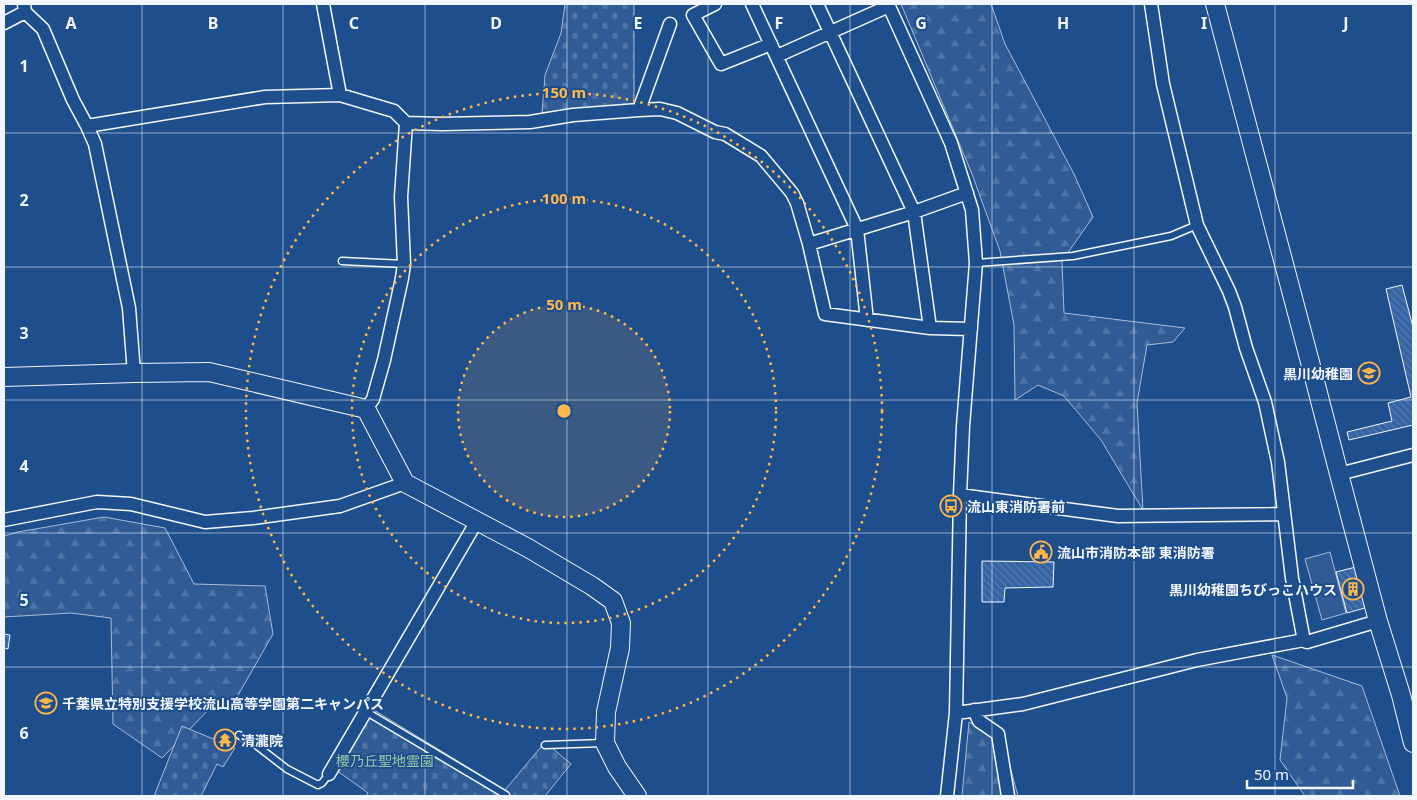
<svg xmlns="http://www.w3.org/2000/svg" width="1417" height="800" font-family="'Noto Sans','Noto Sans JP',sans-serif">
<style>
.forest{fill:url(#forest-firs);stroke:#a8bbd7}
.cemetery{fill:url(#cemetery-stones);stroke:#a8bbd7}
.pitch{fill:#305b95;stroke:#a8bbd7}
.building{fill:url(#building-back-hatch);stroke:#f2f6ff}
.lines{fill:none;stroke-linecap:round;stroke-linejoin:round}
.lane-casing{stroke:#f2f6ff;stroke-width:9}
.street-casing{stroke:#f2f6ff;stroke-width:15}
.secondary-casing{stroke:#f2f6ff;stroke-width:20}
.lane{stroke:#1f4e8c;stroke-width:6}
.street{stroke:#1f4e8c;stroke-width:12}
.secondary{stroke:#1f4e8c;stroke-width:18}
.grid{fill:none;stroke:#f2f6ff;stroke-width:1;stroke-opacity:0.55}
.ring{fill:none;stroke:#ffb74d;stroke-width:2.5;stroke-dasharray:2.5 5}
.labels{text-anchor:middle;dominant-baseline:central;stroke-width:4;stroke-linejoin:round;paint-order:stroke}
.poi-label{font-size:14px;font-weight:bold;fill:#f2f6ff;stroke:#1f4e8c;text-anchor:start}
.park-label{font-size:14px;fill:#97c8a6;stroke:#1f4e8c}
.grid-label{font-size:16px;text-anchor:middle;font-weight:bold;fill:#f2f6ff;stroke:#1f4e8c;stroke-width:4;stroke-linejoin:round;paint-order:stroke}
.centre{fill:#ffb74d;stroke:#1f4e8c;stroke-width:2.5}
.ring-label{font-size:15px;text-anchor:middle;font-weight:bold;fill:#ffb74d;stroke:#1f4e8c;stroke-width:4;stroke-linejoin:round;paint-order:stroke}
</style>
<defs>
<pattern id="forest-firs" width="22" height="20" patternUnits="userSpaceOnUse" patternTransform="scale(1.25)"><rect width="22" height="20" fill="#305b95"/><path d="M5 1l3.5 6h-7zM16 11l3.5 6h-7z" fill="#4e73a5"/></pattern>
<pattern id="cemetery-stones" width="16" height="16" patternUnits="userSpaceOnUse" patternTransform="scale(1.25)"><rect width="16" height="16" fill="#305b95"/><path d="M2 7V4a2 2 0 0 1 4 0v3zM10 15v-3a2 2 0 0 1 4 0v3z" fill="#4e73a5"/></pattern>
<pattern id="building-back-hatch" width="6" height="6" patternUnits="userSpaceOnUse" patternTransform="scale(1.25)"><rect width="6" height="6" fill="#3563a3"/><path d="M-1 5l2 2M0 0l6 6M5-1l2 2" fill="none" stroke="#537ab1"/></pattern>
</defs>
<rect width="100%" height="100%" fill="#1f4e8c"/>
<path class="forest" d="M901 4H991L1005 44 1074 174 1093 217 1062 261 1064 313 1185 328 1173 342 1147 345 1137 403 1143 510 1101 440 1064 396 1038 385 1015 400 1014 325 1000 251 972 174Z
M104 517 165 528 194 584 265 586 273 634 233 704H214L162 758 113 724 111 618 71 613 4 617V536L18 532Z
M1272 655 1362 686 1400 796H1305L1280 760 1287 698Z
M969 722 1003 741 1018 796H962Z"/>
<path class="cemetery" d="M565 4H634V104L542 113 545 75 561 33Z
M374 710 505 790 545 742 571 764 545 796H367L368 793 336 770Z
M182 726 235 748 223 767 217 764 201 796H154Z"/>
<path class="pitch" d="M1330 552 1346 613 1322 620 1305 559Z"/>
<path class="building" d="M1402 285 1413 327V425L1349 440 1347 432 1392 421 1388 403 1411 397 1386 289Z
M982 561 1054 562 1053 587 1005 588 1004 602H982Z
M1360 566 1372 606 1347 613 1336 572Z
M4 634 10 635 8 649 4 648Z"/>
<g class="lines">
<g class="lane-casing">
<path id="lane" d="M342 261 404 264
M976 263 1073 256 1171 236 1197 225
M365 711 506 795
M239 735 256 745 287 769 318 785 322 783 329 774
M545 745 603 743"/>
</g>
<g class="street-casing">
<path id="street" d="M24 4 25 12 43 29 73 100 87 126 95 144 129 308 134 373
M323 4 340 95
M715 4 693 15 721 64 771 44
M752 4 857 229 867 320
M817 4 914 212 930 328
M888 4 951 143 972 210 976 263 963 426 960 495 956 713 947 796
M1151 4 1163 84 1197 225 1229 291 1235 307 1246 348 1265 402 1278 462 1292 578 1304 641 1307 642 1378 621
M4 23 25 12
M777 56 889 6
M639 110 670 24
M87 126 265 97 340 95 394 111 406 123 442 124 530 122 573 115 639 110 660 109 677 113 715 132 725 134 761 156 792 193 797 203 809 244
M967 193 914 212 809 244 825 314 930 328 971 329
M366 409 373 399 384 360 402 278 404 264 401 197 406 123
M1339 474 1413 455
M960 495 1118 516 1283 514
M4 520 97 502 131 504 205 522 253 518 340 506 405 483
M974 710 979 721 998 734 1008 796
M956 713 1023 704 1197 660 1304 640
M329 774 477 521"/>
</g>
<g class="secondary-casing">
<path id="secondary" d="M1215 4 1310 362 1339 474 1378 621 1401 695 1413 743
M4 377 134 373 209 372 366 409 405 483 528 548 592 586 613 601 621 623 620 648 606 712 605 743 617 767 637 796"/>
</g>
<use href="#lane" class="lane"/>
<use href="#street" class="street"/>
<use href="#secondary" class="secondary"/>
</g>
<path class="grid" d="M142 4V796M283 4V796M425 4V796M567 4V796M708 4V796M850 4V796M992 4V796M1134 4V796M1275 4V796M4 133H1413M4 267H1413M4 400H1413M4 533H1413M4 667H1413"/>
<circle cx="564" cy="411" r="106" fill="#ffb74d" fill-opacity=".12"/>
<g class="ring">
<circle cx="564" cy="411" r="106"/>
<circle cx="564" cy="411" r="212"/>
<circle cx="564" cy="411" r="318"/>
</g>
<defs>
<g id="school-ring" transform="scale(1.125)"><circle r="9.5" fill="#1f4e8c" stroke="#ffb74d" stroke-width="1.5"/><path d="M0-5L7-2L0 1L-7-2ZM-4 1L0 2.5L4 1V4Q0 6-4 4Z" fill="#ffb74d"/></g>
<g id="bus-ring" transform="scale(1.125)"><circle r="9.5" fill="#1f4e8c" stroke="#ffb74d" stroke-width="1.5"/><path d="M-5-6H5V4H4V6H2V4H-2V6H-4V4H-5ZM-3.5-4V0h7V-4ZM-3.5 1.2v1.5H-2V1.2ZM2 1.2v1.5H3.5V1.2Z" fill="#ffb74d"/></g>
<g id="civic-ring" transform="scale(1.125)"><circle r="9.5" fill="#1f4e8c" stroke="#ffb74d" stroke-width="1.5"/><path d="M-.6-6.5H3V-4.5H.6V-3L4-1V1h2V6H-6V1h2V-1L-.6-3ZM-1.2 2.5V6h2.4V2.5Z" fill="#ffb74d"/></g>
<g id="building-ring" transform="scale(1.125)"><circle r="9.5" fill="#1f4e8c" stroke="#ffb74d" stroke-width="1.5"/><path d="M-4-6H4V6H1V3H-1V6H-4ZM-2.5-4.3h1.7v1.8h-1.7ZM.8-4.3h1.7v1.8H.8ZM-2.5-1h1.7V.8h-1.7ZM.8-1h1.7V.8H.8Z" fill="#ffb74d"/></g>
<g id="temple-ring" transform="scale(1.125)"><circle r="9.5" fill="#1f4e8c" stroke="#ffb74d" stroke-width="1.5"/><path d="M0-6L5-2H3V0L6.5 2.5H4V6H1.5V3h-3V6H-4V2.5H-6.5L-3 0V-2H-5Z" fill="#ffb74d"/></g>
</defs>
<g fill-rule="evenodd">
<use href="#school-ring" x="1369" y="373"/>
<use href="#bus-ring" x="951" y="506"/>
<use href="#civic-ring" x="1041" y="552"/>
<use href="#building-ring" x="1353" y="589"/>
<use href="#school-ring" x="46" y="703"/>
<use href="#temple-ring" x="225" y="740"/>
</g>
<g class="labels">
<g class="poi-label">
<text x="1353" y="373" text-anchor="end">黒川幼稚園</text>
<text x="967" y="506">流山東消防署前</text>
<text x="1057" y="552">流山市消防本部 東消防署</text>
<text x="1337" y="589" text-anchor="end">黒川幼稚園ちびっこハウス</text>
<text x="62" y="703">千葉県立特別支援学校流山高等学園第二キャンパス</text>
<text x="241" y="740">清瀧院</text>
</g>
<g class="park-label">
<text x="385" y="760">櫻乃丘聖地霊園</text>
</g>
</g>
<g class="grid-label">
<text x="71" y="29">A</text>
<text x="213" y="29">B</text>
<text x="354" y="29">C</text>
<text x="496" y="29">D</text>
<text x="638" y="29">E</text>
<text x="779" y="29">F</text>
<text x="921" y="29">G</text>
<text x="1063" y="29">H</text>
<text x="1204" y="29">I</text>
<text x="1346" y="29">J</text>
<text x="24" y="72">1</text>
<text x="24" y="206">2</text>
<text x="24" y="339">3</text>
<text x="24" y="472">4</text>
<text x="24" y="606">5</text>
<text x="24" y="739">6</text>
</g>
<circle cx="564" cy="411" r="8" class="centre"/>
<g class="ring-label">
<text x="564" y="98">150 m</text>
<text x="564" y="204">100 m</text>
<text x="564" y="310">50 m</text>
</g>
<rect width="1417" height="800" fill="none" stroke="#f2f6ff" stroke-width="10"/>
<path d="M1247 780v8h106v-8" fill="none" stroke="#f2f6ff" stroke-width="2.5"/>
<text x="1254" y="780" font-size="15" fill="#f2f6ff" stroke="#1f4e8c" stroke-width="4" paint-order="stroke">50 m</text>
</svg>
